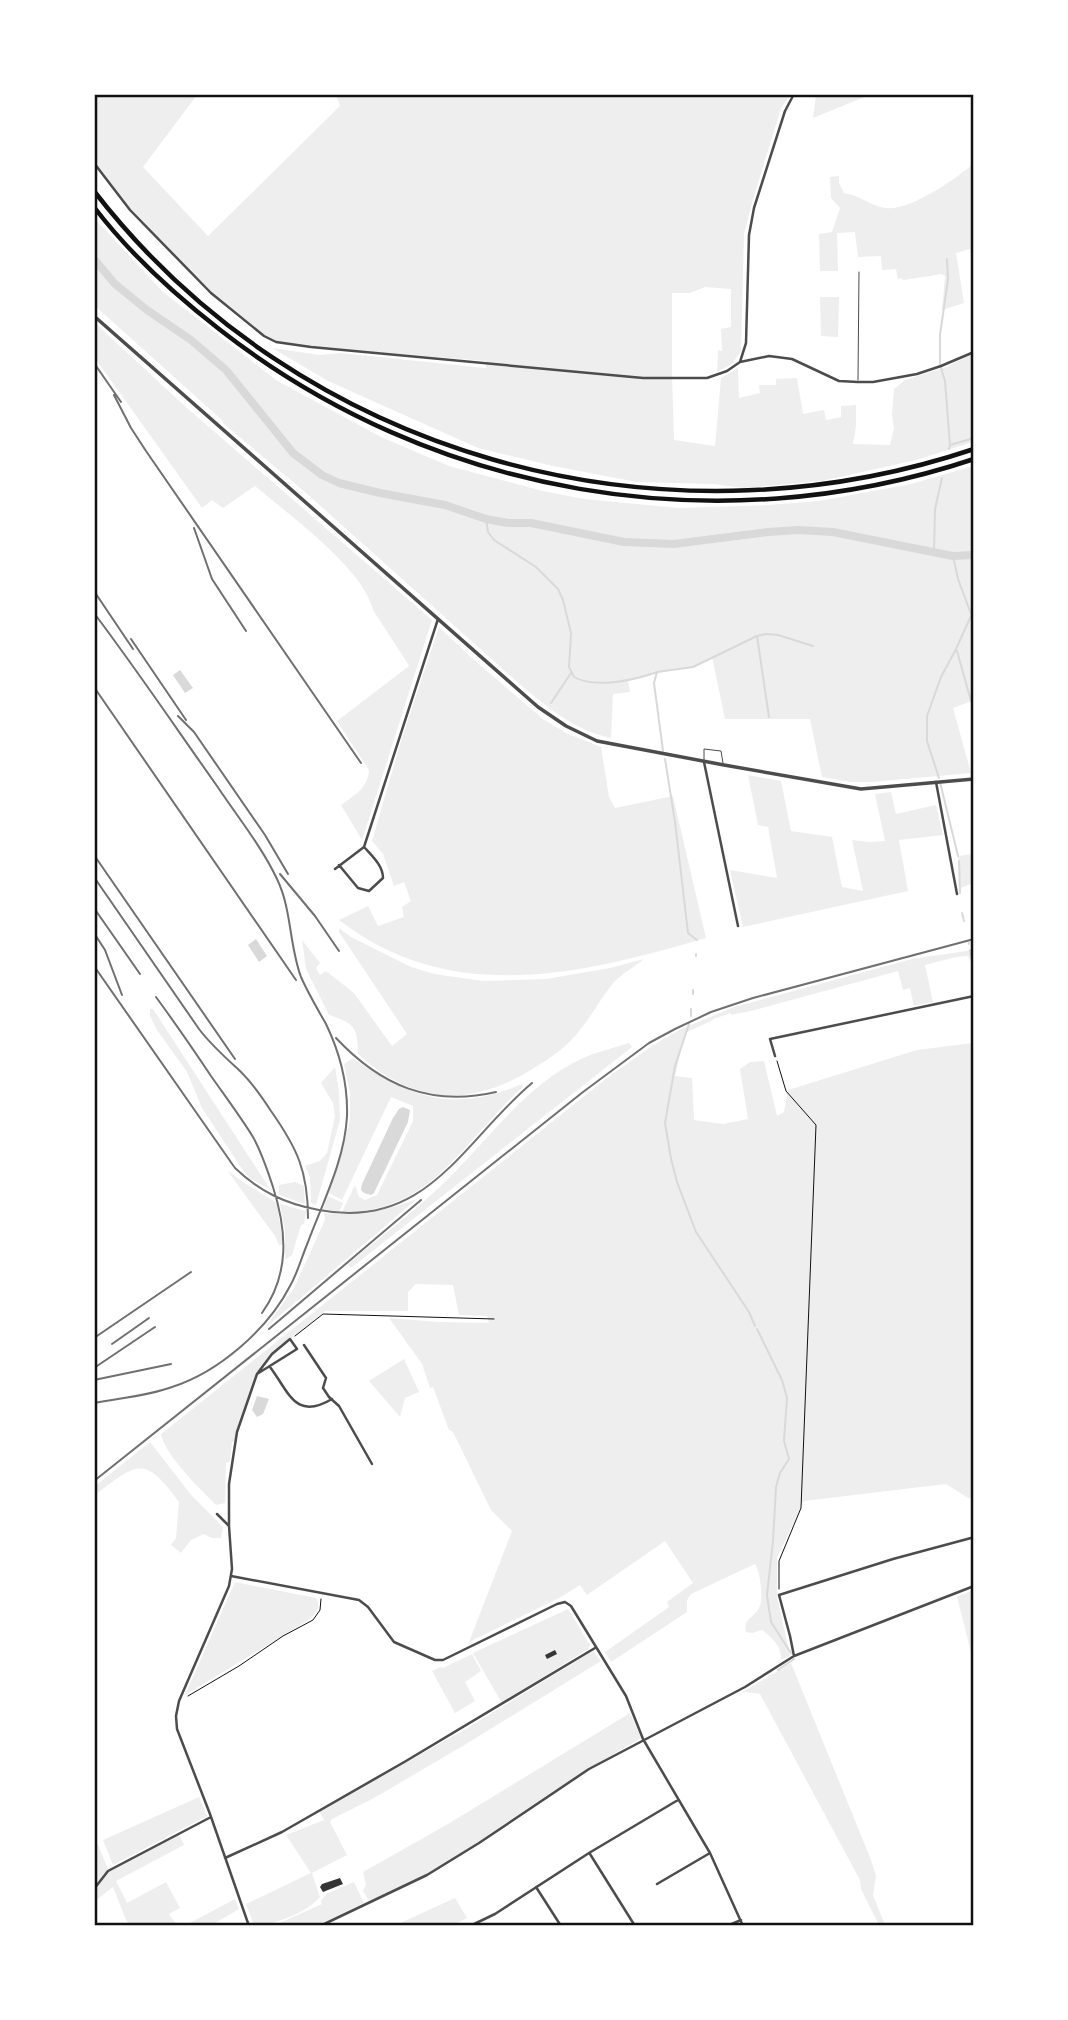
<svg xmlns="http://www.w3.org/2000/svg" width="1068" height="2020" font-family="Figtree,sans-serif">
<style>
.green{fill:#eee}
.water{fill:#d9d9d9}
.lines{fill:none;stroke-linecap:round;stroke-linejoin:round}
.stream{stroke:#d9d9d9;stroke-width:2}
.river{stroke:#d9d9d9;stroke-width:8}
.building{fill:#353535}
.path{stroke:#111;stroke-width:1}
.service{stroke:#4c4c4c;stroke-width:1}
.minor{stroke:#4c4c4c;stroke-width:2.5}
.tertiary{stroke:#4c4c4c;stroke-width:3.5}
.trunk{stroke:#111;stroke-width:4.5}
.rail{stroke:#707070;stroke-width:2}
.neatline{fill:none;stroke:#111;stroke-width:2.5}
</style>
<rect width="100%" height="100%" fill="#fff"/>
<path class="green" d="M95 95H197L143 167 208 236 340 106 336 95H790L781 108 754 196 744 234 741 351 732 364 717 372 718 350 722 351 721 329 731 327V289L705 287 690 293H672V374L674 440 715 446 721 378 738 368 739 398 760 393 759 385H776V379L797 378 803 414 824 410 826 420 841 417V406L856 405V426L853 444 890 445 894 429 892 415 894 389 905 380 946 367 973 354V442L916 460 822 481 744 488 712 484 637 482 553 466 478 448 328 381 272 348 320 355 340 353 486 368V361L311 347 276 342 264 336 211 293 130 210 95 163Z
M816 95 866 94 867 96 813 118Z
M973 164V265L970 249 956 253 964 303 942 310 945 276 942 274 904 280 900 278 898 280 896 269 882 270 881 256 858 257 855 232 837 233 838 271H820L819 234 832 232 840 208 831 198 830 177 839 176V183L844 193C860 195 870 206 885 208 908 212 956 179 973 164Z
M95 219 163 292 276 380 381 437 449 466 543 491 584 499 679 508 768 505 819 501 911 484 973 466V702L972 701 953 708 971 773 873 782H850L822 777 810 719H725L712 657 693 667 651 672 652 675 628 681 630 692 613 694 611 738C577 731 551 710 524 688L306 493 223 423V421L95 306Z
M820 297H839L838 337 821 336Z
M95 323 187 408 432 620 362 840 341 805C355 795 368 788 369 770L337 721 409 666 408 664 373 610C364 569 288 514 255 486L223 508 212 500 202 508 95 358Z
M439 627 473 659 543 719 566 733 601 747 609 797 615 808 673 796 706 938C582 974 451 1007 339 920L368 906 378 926 404 917 402 907 411 901 404 882 394 886 383 854 372 841 401 741Z
M748 775 781 781 791 831 832 837 842 887 863 891 852 840 869 842 885 841 875 794 891 792 896 814 936 805 943 835 899 840 908 891 743 927 730 870 777 878 768 827 758 825Z
M973 854V883L961 888 958 856Z
M339 928 351 937 411 967 434 974 483 981 546 979 610 968 644 959C634 967 622 974 614 982 600 999 590 1019 576 1035 565 1048 549 1059 534 1068 471 1108 414 1105 358 1054 358 1026 353 1023 329 1015L306 969 302 940 320 963 316 968 320 975 326 971 354 993 392 1046 407 1034 339 932Z
M973 950V960L970 961 968 956C950 957 942 961 925 965L933 1002 914 1006 910 988 903 990 898 971 755 1010 731 1015V1013L713 1019V1020L685 1033 675 1076 692 1078 694 1120 723 1124 748 1119 740 1069 750 1062 764 1061 777 1116 784 1112 788 1090 917 1050 973 1043V1498H968L946 1484 804 1501 777 1558V1596L790 1656 781 1660C782 1646 772 1638 762 1630L752 1633 746 1632C743 1618 753 1619 759 1608 764 1600 760 1570 755 1564L691 1594 687 1600V1612L611 1662 605 1652 669 1607 667 1602 693 1583 665 1541 587 1595 580 1585 561 1597 469 1642 512 1531 491 1510 453 1432 449 1430 433 1387 430 1388 422 1364 389 1318 439 1322 489 1323 487 1316 459 1315 453 1285 416 1284 408 1292V1311H325L272 1354 257 1374 235 1441 232 1442 230 1462 226 1463 225 1503 216 1505C200 1489 165 1455 161 1434L607 1078 652 1046 679 1030 734 1007 912 959Z
M150 1009H153L270 1189 250 1179 240 1166 202 1108 187 1072 157 1030 150 1016Z
M629 1043 632 1047 351 1268 348 1264C383 1235 419 1208 451 1176 493 1134 527 1084 583 1058 597 1052 614 1048 629 1043Z
M353 1058C410 1099 455 1113 522 1084L523 1087C463 1140 433 1213 342 1212L355 1185 359 1197 365 1200 377 1195 413 1121V1106L391 1097 342 1200 329 1193 350 1121V1093L344 1064Z
M335 1067 339 1091 340 1120 316 1205 311 1203 310 1178 305 1166 320 1161 327 1153 335 1116 333 1103 321 1083Z
M227 1170 243 1182 277 1203 283 1245H279L275 1236Z
M295 1182 304 1186 305 1204 279 1195V1185Z
M328 1196 343 1203 339 1212 323 1209Z
M417 1199 265 1328 294 1288 325 1220 324 1213C362 1216 381 1212 417 1199Z
M280 1204 306 1211 304 1224 301 1225 292 1255 285 1260V1231Z
M404 1359 419 1392 405 1398 400 1417 369 1381Z
M150 1442 192 1496 223 1527 221 1538H211L204 1534 191 1540 181 1553 171 1545 176 1538 179 1502C144 1454 137 1463 95 1495V1486Z
M235 1582 316 1598C322 1608 315 1615 307 1621L185 1695Z
M973 1590V1660L957 1597Z
M568 1609 590 1645 588 1649 503 1702 500 1700 473 1653Z
M593 1651 601 1661 461 1747 374 1798 332 1819 330 1822 347 1855 312 1873 320 1897C308 1912 273 1926 254 1925L246 1904 311 1873 286 1835 324 1820 319 1811 464 1730Z
M472 1654 481 1671 465 1682 475 1701 455 1713 432 1671 440 1667 443 1668Z
M791 1663 871 1860 876 1876 873 1895 885 1925H879L861 1889 860 1880 760 1694 746 1692 741 1693Z
M630 1713 641 1738C603 1760 567 1782 531 1806 480 1840 426 1880 369 1901L363 1891 366 1885 363 1872 448 1824Z
M199 1797 207 1816 113 1865 103 1840Z
M179 1834 184 1845 116 1881 127 1903 166 1882 180 1908 169 1914 177 1925H130L126 1920 113 1887 95 1901 94 1835 108 1869Z
M354 1882 364 1903 318 1925H275L322 1904 321 1901 326 1894Z
M455 1898 467 1918 453 1925H396Z
M235 1899 239 1909 212 1925H186Z"/>
<path class="water" d="M180 670 193 688 185 693 173 675Z
M256 939 267 956 259 962 248 945Z
M403 1107 410 1110 408 1122 374 1193 371 1195 364 1193 361 1190 362 1184 393 1118 399 1109Z
M257 1396 269 1399 263 1414 257 1417 252 1410Z"/>
<g class="lines">
<path class="stream" d="M940 365V335L948 279 947 259
M941 368 945 381 950 445
M949 449 950 445 974 438
M486 519 488 532 494 540 536 567 558 589 563 600 571 633 569 667 574 677C595 689 635 680 657 672L654 683 663 751
M934 552 935 509 942 478
M953 556 958 579 974 622
M757 636 769 717
M957 651 971 701
M657 672 693 667 757 636 766 634 778 635 813 646
M551 703 571 673
M665 759 675 822 688 933 697 940
M939 778 927 741V716L941 677 956 649 971 616
M940 782 958 856
M959 861 960 893
M962 913 964 921
M969 943V944
M970 950 974 970
M696 956V954
M693 994V990
M691 1016V1009
M689 1024 675 1066 665 1123 671 1159 677 1182 696 1232 749 1312 755 1326
M757 1329 782 1380 787 1398 784 1441 789 1459 780 1473 776 1487 773 1541 767 1595 771 1622 791 1653
M778 1670 794 1659"/>
<path class="river" d="M94 259 115 284 147 310 191 340 226 370 293 453 322 475 339 483 380 493 445 505 486 519 508 523H531L624 542 674 544 768 532 798 530 833 532 953 556 974 555"/>
</g>
<path class="building" d="M555 1650 557 1654 547 1659 545 1655Z
M340 1878 343 1884 323 1892 320 1887 322 1884Z"/>
<g class="lines">
<path class="path" d="M777 1061 786 1091 816 1125 801 1508 779 1561V1589
M295 1336 323 1314 494 1319
M188 1696 239 1666 283 1636 313 1620 320 1610 321 1599"/>
<path class="service" d="M858 380 859 272
M704 761V749L721 751 723 763"/>
<path class="minor" d="M94 163 130 210 211 293 264 336 276 342 311 347 643 378H707L727 371 740 362 769 356 792 359 839 381 858 382H873L917 374 941 366 974 352
M740 362 746 343 749 235 754 208 785 111 794 94
M704 762 738 926
M936 782 957 894
M339 865 358 888 369 891 383 878C383 866 373 857 365 848
M335 869 364 847 438 619
M972 954 974 958
M775 1056 770 1039 974 996
M304 1345 326 1378 323 1388 329 1397 339 1406 372 1464
M270 1367C289 1392 295 1421 332 1399
M217 1514 229 1526
M231 1576 359 1600 368 1607 394 1642 435 1660H443L557 1604 565 1602 571 1606 626 1696 643 1739 710 1853 743 1926
M794 1656 790 1636 779 1595 893 1559 971 1538
M973 1721 974 1722
M590 1854 635 1926
M225 1858 282 1832 406 1761 595 1648
M657 1884 710 1853
M536 1887 561 1926
M94 1889 108 1871 211 1817
M249 1926 210 1814 177 1729 176 1716 179 1701 229 1586 232 1569 229 1526V1484L237 1432 257 1374 272 1354 290 1339 297 1349 257 1374
M320 1926 427 1875 479 1843 589 1769 745 1687 794 1656 974 1586
M470 1926 495 1914 589 1853 678 1800
M727 1926 741 1920"/>
<path class="tertiary" d="M94 316 538 707 566 726 597 741 724 765 861 789 974 779"/>
<path class="trunk" d="M94 191C300 457 658 555 974 449
M94 207C129 253 174 294 219 329 432 496 716 545 974 459"/>
<path class="rail" d="M94 363 121 402
M114 395 131 428 146 451 361 763
M194 528 212 579 246 631
M94 591 133 649
M94 613C137 670 176 728 217 786 237 816 262 847 277 879 292 910 289 945 301 977 308 993 317 1008 326 1024 340 1053 348 1083 347 1116 345 1159 323 1202 308 1242 302 1256 298 1272 290 1286 268 1329 219 1372 172 1387 148 1396 120 1398 94 1403
M131 639 186 720
M94 687 296 980
M178 716 194 732 265 835 288 874
M94 855 235 1059
M280 874 315 916 339 951
M94 877 199 1029C211 1045 226 1058 241 1072 253 1084 262 1097 271 1111 297 1148 308 1171 308 1218
M94 908 140 974
M94 933 105 950 122 995
M94 966 235 1168C260 1192 286 1204 319 1210 427 1231 463 1141 532 1083
M156 997C175 1023 193 1049 211 1076 225 1096 240 1116 253 1137 262 1153 267 1169 273 1187 287 1231 290 1274 262 1313
M336 1038C381 1086 431 1107 496 1092
M269 1329 421 1200
M94 1338 191 1272
M112 1344 149 1318
M94 1368 155 1327
M94 1380 171 1364
M94 1481 583 1092 649 1043 675 1029 711 1012 753 998 974 939"/>
</g>
<rect width="1068" height="2020" fill="none" stroke="#ffffff" stroke-width="192"/>
<rect x="96" y="96" width="876" height="1828" class="neatline"/>
</svg>
